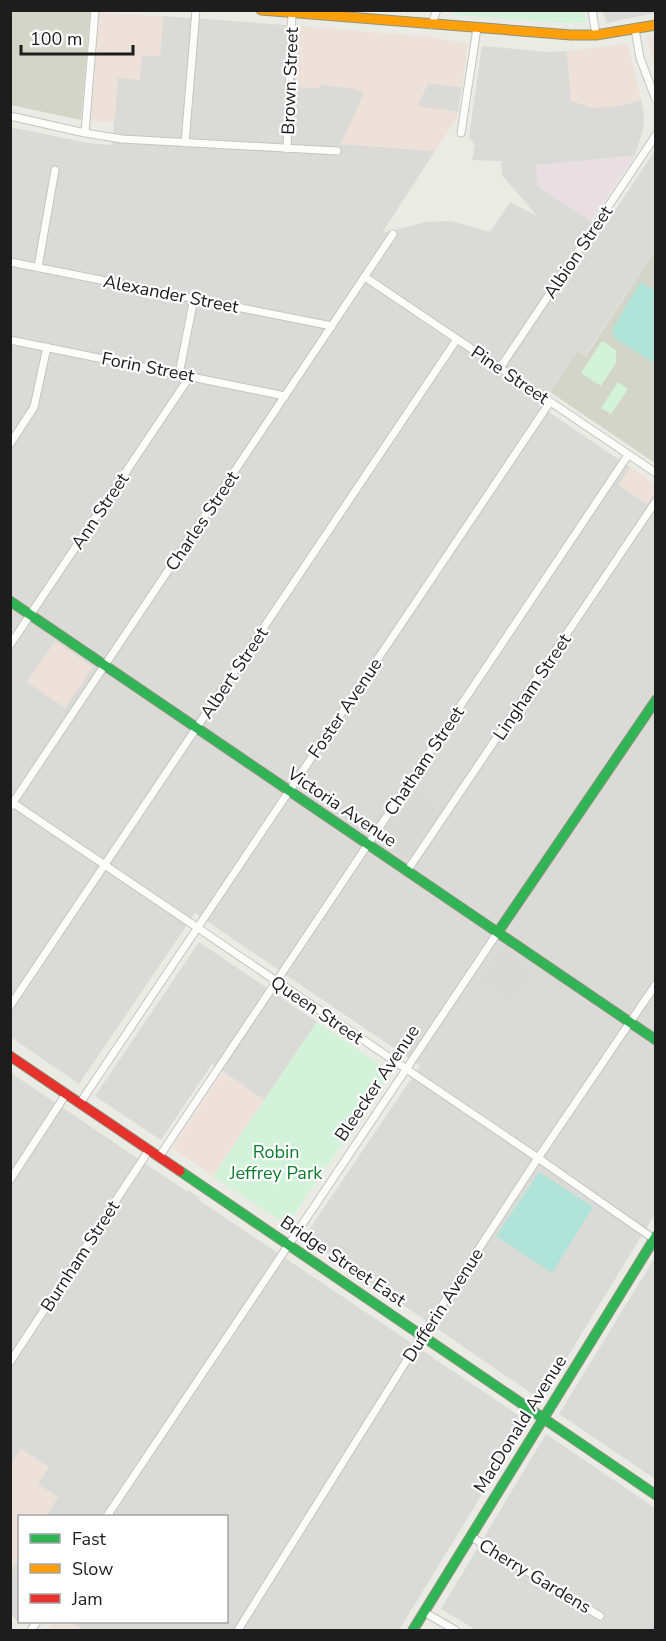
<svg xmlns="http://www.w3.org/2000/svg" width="666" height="1641" font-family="'Nunito Sans',sans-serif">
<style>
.residential{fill:#dadad7}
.commercial{fill:#ede1da}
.industrial{fill:#e9dee2}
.religious{fill:#d9d9d7}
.construction{fill:#d2d5c7}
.park{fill:#d2f3da}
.pitch{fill:#b0e4d9}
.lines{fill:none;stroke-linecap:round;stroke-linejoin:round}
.street-casing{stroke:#c4c4c1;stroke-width:9}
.fast-casing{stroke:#8e957d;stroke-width:11}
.slow-casing{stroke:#8e957d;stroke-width:11}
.jam-casing{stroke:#8e957d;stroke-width:11}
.street{stroke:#fcfcfb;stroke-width:7}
.fast{stroke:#30b455;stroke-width:9}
.slow{stroke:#ff9f0a;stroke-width:9}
.jam{stroke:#e5322d;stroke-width:9}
.labels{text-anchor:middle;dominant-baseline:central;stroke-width:4.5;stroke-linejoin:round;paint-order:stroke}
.street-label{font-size:18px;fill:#1d1d1d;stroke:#fff}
.park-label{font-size:18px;fill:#0b7b2e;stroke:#fff}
</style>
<rect width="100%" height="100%" fill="#ebebe5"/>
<path class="residential" d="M602 11H655V13L607 23Z
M163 16 299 26 296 87 320 88V84L354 89 364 93 342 144 435 151 382 233 426 222 451 221 490 232 510 202 537 216 502 175 501 161 472 160 475 145 469 137 482 46 548 52 567 51 571 101 620 106 641 100 644 113 643 129 635 156 537 165V186L603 229 655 150V252L584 357 577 352 540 406 630 467 619 485 647 504 655 492V1214L541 1400 304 1237 420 1066 195 913 79 1084 11 1037 10 127 88 143 112 145 118 78 142 55 160 56Z
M428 83 462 87 458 112 417 107Z
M199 942 317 1022 264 1100 212 1064 161 1140 95 1096Z
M11 1073 186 1191 188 1190 200 1198 199 1200 527 1421 399 1630H83L71 1622H226V1516H46L58 1497 20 1516 11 1465Z
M655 1257V1479L559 1414Z
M546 1434 655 1508V1630H476L441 1609Z
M19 1558 20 1622H21L20 1623 11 1615 10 1573Z"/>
<path class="commercial" d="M90 12 163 16 160 56 142 55 140 80 118 78 114 123 81 120Z
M299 26 431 37 468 44 462 87 428 83 417 106 458 112 457 118 435 151 341 144 364 93 354 89 320 84V88L296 87Z
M655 37H656L655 71 647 38Z
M628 44 641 100 620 106 593 108 571 101 567 51Z
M630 467 655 484V492L647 504 619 484Z
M55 641 93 667 65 708 27 682Z
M223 1072 264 1100 213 1176 172 1148Z
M21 1449 49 1467 38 1484 58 1497 46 1516H20L19 1558 11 1573V1465Z
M53 1622H71L85 1630H47Z"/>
<path class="industrial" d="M635 156 591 221 537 186 536 165Z"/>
<path class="religious" d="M413 788 444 809 410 859 379 838Z
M501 947 534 969 512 1002 479 980Z"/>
<path class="construction" d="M74 11 90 12 81 120 11 105V11Z
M655 252V463L550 392 577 352 585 357Z"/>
<path class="park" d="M452 11H584L586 22 569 23 453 15Z
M602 341 616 350V363L601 386 581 373Z
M618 382 628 389 611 414 601 408Z
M317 1022 391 1072 287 1225 213 1176Z"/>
<path class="pitch" d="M640 282 655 291V363L615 339 612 330Z
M539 1172 593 1207 552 1273 496 1236Z"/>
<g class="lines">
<g class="street-casing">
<path id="street" d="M592 10 596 35
M431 25 437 10
M635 29 640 58 656 100
M10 116 85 133 122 139 337 151
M85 133 95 10
M461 133 477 28
M185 143 196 10
M287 149 292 13
M10 262 332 326
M38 267 55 170
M365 277 656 473
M10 340 285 396
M500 368 656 135
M179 374 194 298
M10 444 34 407 47 347
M10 645 190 376
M10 801 538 1158 654 1239
M10 807 393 234
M407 871 656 501
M10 1006 457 339
M80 1103 550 402
M159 1157 628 455
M10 1180 66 1094
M10 1362 149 1150
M107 1516 498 932
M470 1536 600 1616
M424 1612 455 1630
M31 1630 37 1622
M238 1630 422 1336 538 1158 656 984"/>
</g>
<g class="fast-casing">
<path id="fast" d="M10 601 656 1040
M498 932 656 700
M180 1171 656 1495
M413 1630 656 1236"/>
</g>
<g class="slow-casing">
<path id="slow" d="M261 10 571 35H596L656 25"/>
</g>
<g class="jam-casing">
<path id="jam" d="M10 1056 180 1171"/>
</g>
<use href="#street" class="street"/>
<use href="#fast" class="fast"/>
<use href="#slow" class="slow"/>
<use href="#jam" class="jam"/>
</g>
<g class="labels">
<g class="street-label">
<text transform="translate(290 81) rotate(-88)">Brown Street</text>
<text transform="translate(578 252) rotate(-56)">Albion Street</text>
<text transform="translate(171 294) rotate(11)">Alexander Street</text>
<text transform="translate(148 367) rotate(11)">Forin Street</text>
<text transform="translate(510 375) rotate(34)">Pine Street</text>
<text transform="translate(100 511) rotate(-56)">Ann Street</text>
<text transform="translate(202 521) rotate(-56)">Charles Street</text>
<text transform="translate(234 673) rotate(-56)">Albert Street</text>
<text transform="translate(532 687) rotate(-56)">Lingham Street</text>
<text transform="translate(345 708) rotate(-56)">Foster Avenue</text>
<text transform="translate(424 761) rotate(-56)">Chatham Street</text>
<text transform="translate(342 807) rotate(34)">Victoria Avenue</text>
<text transform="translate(317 1010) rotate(34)">Queen Street</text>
<text transform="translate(377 1083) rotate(-56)">Bleecker Avenue</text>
<text transform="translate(80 1256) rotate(-57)">Burnham Street</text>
<text transform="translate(343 1261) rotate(34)">Bridge Street East</text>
<text transform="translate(443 1305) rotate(-57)">Dufferin Avenue</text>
<text transform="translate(520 1424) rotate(-58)">MacDonald Avenue</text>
<text transform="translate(535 1576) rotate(31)">Cherry Gardens</text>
</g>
<g class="park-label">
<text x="276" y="1152">Robin<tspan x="276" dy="21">Jeffrey Park</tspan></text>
</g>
</g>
<rect width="666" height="1641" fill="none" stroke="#1d1d1d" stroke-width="24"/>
<rect x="18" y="1515" width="210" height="108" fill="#ffffff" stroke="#a5a5a5" stroke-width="1.5"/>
<rect x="30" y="1534" width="30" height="9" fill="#30b455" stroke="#a5a5a5" stroke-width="1.5"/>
<text x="72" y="1545" font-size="18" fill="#1d1d1d">Fast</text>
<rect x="30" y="1564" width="30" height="9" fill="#ff9f0a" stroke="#a5a5a5" stroke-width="1.5"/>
<text x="72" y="1575" font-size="18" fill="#1d1d1d">Slow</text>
<rect x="30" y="1594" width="30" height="9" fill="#e5322d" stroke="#a5a5a5" stroke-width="1.5"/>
<text x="72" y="1605" font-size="18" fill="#1d1d1d">Jam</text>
<path d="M21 45v9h112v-9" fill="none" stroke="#1d1d1d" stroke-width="3"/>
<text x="30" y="45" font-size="18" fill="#1d1d1d" stroke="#ffffff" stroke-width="4.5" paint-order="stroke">100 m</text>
</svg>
